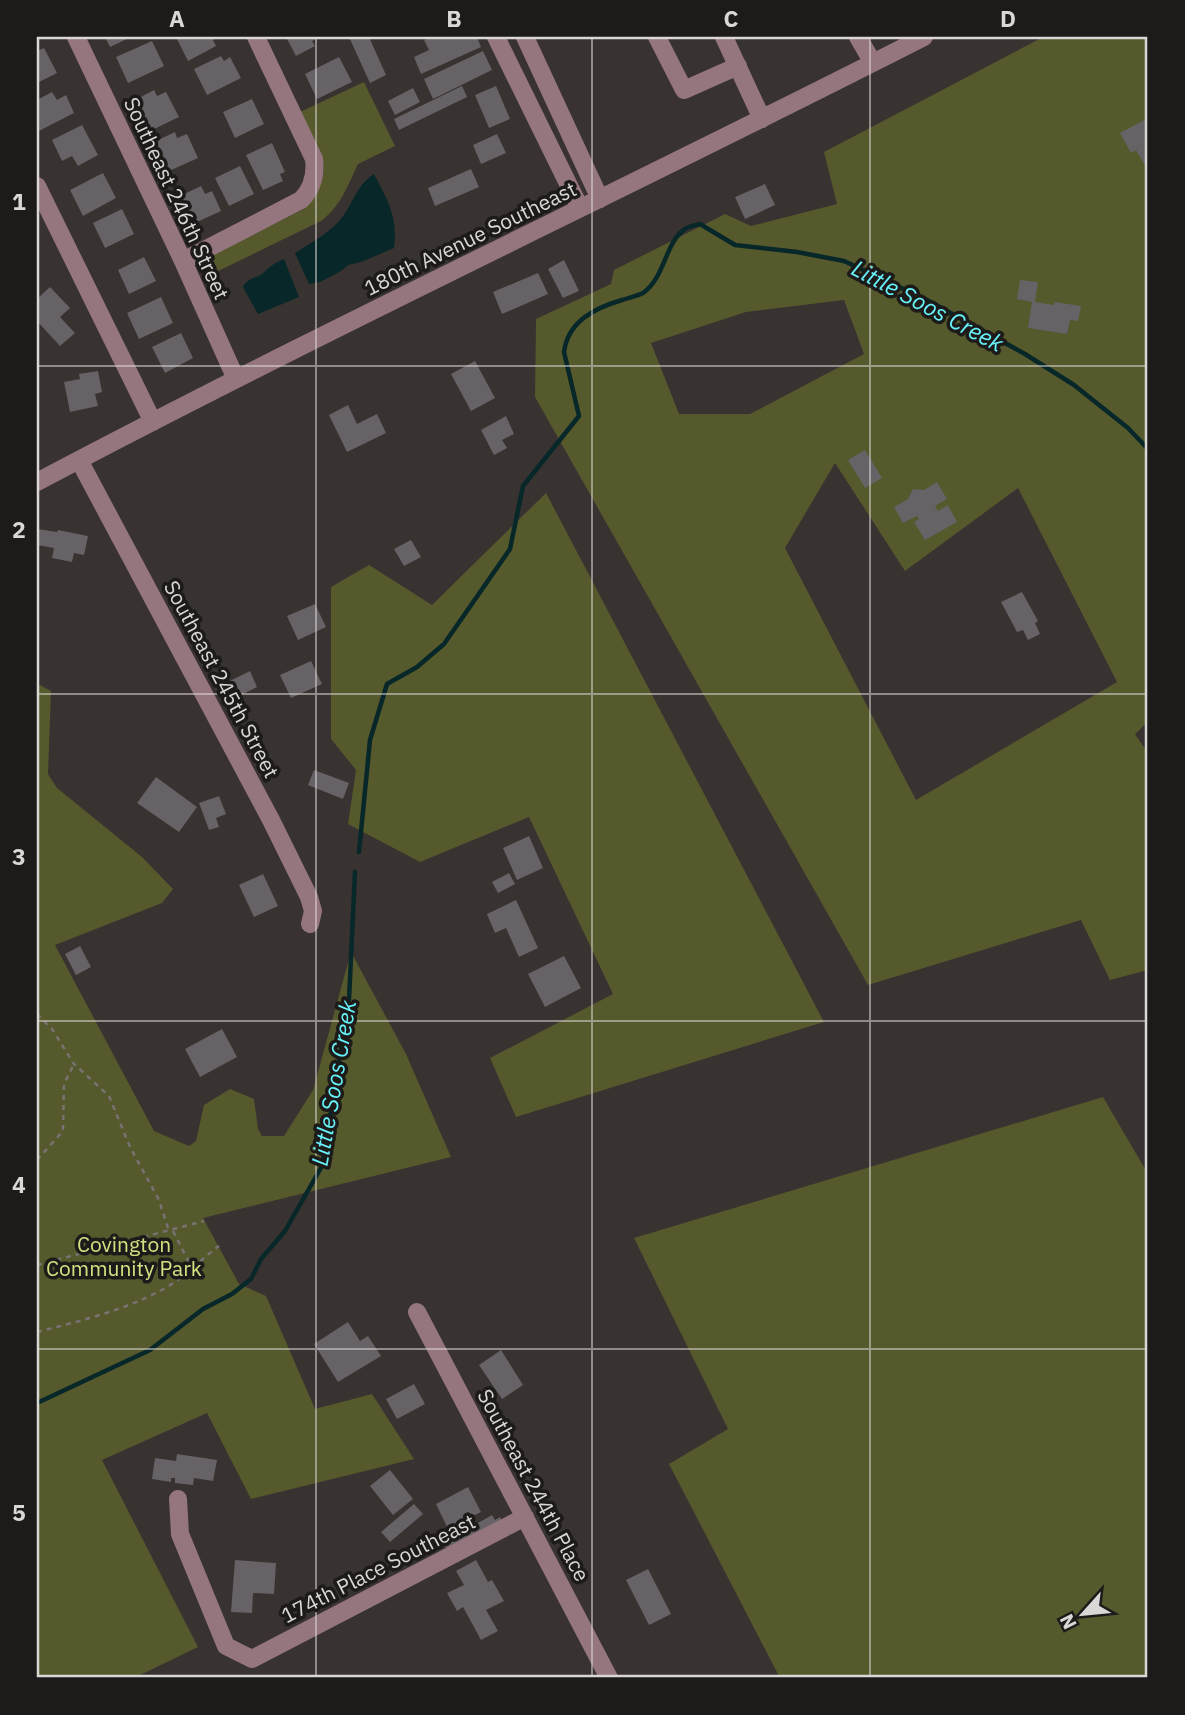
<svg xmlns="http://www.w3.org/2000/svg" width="1185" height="1715" font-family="'IBM Plex Sans',sans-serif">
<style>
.green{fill:#55592c;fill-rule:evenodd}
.water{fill:#072729}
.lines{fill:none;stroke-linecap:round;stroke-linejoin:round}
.stream{stroke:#072729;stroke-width:4.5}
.building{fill:#666266}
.path{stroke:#787372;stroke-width:2.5;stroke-dasharray:5 5;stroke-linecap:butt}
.minor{stroke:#95767e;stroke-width:18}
.grid{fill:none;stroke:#dbd7d6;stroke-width:2;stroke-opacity:0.55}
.labels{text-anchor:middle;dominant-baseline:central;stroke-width:7;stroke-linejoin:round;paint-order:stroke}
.street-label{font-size:21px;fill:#dbd7d6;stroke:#1d1b1a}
.park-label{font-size:21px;fill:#d7e080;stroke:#1d1b1a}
.water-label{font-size:23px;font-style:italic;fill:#68f3fa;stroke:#1d1b1a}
.neatline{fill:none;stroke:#dbd7d6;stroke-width:2.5}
.grid-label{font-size:23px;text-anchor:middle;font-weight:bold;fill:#dbd7d6}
</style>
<rect width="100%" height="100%" fill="#383231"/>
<path class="green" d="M1043 37H1148V722L1135 734 1148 753V970L1110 980 1081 920 868 985 535 397 536 319 611 284 614 270 725 214 751 226 837 204 824 152ZM844 300 864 354 750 414H679L651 343 746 312ZM835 463 905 571 1018 488 1117 682 916 800 785 548Z
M364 82 395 146 358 164C348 185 341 206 321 221L208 276 202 264 209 257 304 209C339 170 320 152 300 112Z
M546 493 824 1022 516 1117 490 1058 613 994 529 817 420 862 348 824 356 770 331 739V587L369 565 432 605Z
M40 685 51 691 48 774 57 788 142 857 173 889 162 903 55 945 154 1131 189 1146 196 1141 204 1105 230 1089 254 1099 258 1129 262 1136H284L313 1090 351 952 406 1054 451 1157 203 1218 239 1284 266 1296 315 1409 372 1394 414 1459 251 1499 207 1413 102 1460 198 1647 134 1678H37V687Z
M1103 1097 1148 1174V1678H780L669 1464 728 1429 634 1238Z"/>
<path class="water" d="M374 174C388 201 398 217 394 248L361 262 348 265 341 271 320 282 309 284 295 253C312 242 332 232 344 215 354 200 358 184 374 174Z
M284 259 299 297 258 314 243 287C248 277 256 279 263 273 270 267 274 263 284 259Z"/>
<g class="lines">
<path class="stream" d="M359 852 370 740 387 684 417 667 444 644 510 549 523 486 579 416 564 352C568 321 595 308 622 300 628 298 637 296 643 293 665 278 665 242 685 229 689 226 696 225 700 224L735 245 797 252 844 261 927 300 1025 354 1074 385 1128 428 1148 449
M37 1403 150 1350 203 1309 232 1294 251 1279 261 1259 285 1231 322 1166 349 1000 355 872"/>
</g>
<path class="building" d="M105 37H131L110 47Z
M176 37H219L213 40 216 46 188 61Z
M286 37H320L312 41 315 46 296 56Z
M349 37H369L386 75 370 83Z
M432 37H477L481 47 421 74 414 57 429 50 424 40Z
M152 41 164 66 128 83 116 57Z
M44 48 57 73 37 83V51Z
M483 51 492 70 433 99 424 79Z
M221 56 224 61 230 57 241 78 207 95 194 69Z
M339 57 352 82 317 99 305 74Z
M462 86 467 97 399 130 394 119Z
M496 86 510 119 489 128 475 95Z
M413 88 420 102 395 115 388 101Z
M154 90 157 96 166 92 179 117 150 131 135 100Z
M52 92 57 100 66 95 74 113 39 131 37 127V100Z
M252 99 264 124 235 138 223 112Z
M1148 118V168L1147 169 1136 150 1131 153 1120 133Z
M82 125 98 155 78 166 72 156 62 161 52 140Z
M175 132 177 138 187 134 198 158 169 171 156 141Z
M497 134 506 153 481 164 473 145Z
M272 143 285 172 280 174 283 181 263 190 246 155Z
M240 166 254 194 229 206 215 178Z
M471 169 479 187 435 206 428 188Z
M103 173 116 198 83 216 70 190Z
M765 184 775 205 745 219 735 197Z
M201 186 205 194 212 191 221 211 197 222 195 218 189 220 178 197Z
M122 209 134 234 105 248 93 223Z
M144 257 156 281 129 294 118 270Z
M564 260 579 291 563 298 548 269Z
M538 273 548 294 502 314 493 292Z
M1020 280 1038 282 1035 302 1054 305 1055 302 1081 306 1078 321 1070 320 1067 334 1028 328 1032 302 1017 299Z
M50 287 70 308 60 317 75 333 60 346 37 321V299Z
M161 297 173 323 139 339 127 313Z
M181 333 193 358 165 373 152 347Z
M475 361 495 398 471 411 451 374Z
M98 371 102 392 95 394 98 406 70 412 64 382 80 379 79 374Z
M348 405 357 424 377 414 386 433 347 452 329 415Z
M506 416 514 434 502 440 507 448 494 455 481 430Z
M865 450 882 478 865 488 848 460Z
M937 482 947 499 935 506 938 511 948 505 957 522 925 540 914 522 919 519 917 516 903 523 894 507 908 499 913 489 924 490Z
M37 529 57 532 58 530 88 536 84 555 74 553 72 562 52 558 54 548 37 545Z
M411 540 421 557 404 566 394 549Z
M1022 592 1038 621 1035 623 1040 634 1028 640 1023 630 1017 632 1001 602Z
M315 604 326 627 298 640 287 616Z
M311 661 322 684 291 698 280 675Z
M250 671 257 687 233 699 226 683Z
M314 770 349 783 343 799 308 785Z
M156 777 197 807 179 832 137 803Z
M219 796 226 814 216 818 219 827 209 830 199 803Z
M529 836 543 868 517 880 503 848Z
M509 873 515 884 498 893 492 882Z
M263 874 278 906 254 917 239 885Z
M516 900 538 948 519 957 506 928 495 933 487 914Z
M80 946 91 967 76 975 65 954Z
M564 956 581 988 545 1007 528 974Z
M222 1029 237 1057 200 1077 185 1049Z
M348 1322 360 1341 368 1336 381 1356 338 1382 314 1344Z
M501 1350 523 1385 502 1399 479 1365Z
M414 1384 425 1404 397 1419 386 1399Z
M177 1454 217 1460 213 1481 194 1478 193 1485 175 1483V1478H171V1482L152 1479 155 1458 176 1461Z
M390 1470 413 1499 393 1515 370 1486Z
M468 1487 481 1512 467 1519 471 1527 492 1515 495 1520 500 1517 503 1522 448 1552 442 1540 465 1529 461 1522 448 1529 436 1504Z
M414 1504 423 1514 390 1542 381 1532Z
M235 1560 276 1563 274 1594 253 1593 252 1613 231 1612Z
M476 1560 488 1582 492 1580 504 1601 486 1610 498 1631 481 1640 463 1607 457 1611 447 1593 464 1585 456 1571Z
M648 1569 671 1614 649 1625 626 1580Z"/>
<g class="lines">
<path class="path" d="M37 1014 52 1029 74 1064 109 1096 130 1147 159 1200 169 1231
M37 1160 63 1131 64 1084 74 1064
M173 1231 192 1268
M37 1265 204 1221
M37 1332C80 1321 127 1310 167 1287 186 1276 201 1259 219 1246"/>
<path class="minor" d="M76 37 183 261 236 379
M496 37 580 208
M525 37 600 199
M657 37 684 90 738 66
M724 37 762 119
M858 37 873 63
M37 186 153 422
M183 261 301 200C312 189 316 175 314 159L256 37
M79 460 271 820 309 897 313 911 310 924
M37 482C330 327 630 187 924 37
M417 1312 609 1678
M178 1499 180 1534 226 1646 252 1659 525 1517"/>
</g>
<path class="grid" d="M316 37V1678M592 37V1678M870 37V1678M37 366H1148M37 694H1148M37 1021H1148M37 1349H1148"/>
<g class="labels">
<g class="street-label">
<text transform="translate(177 198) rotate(65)">Southeast 246th Street</text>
<text transform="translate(470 238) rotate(-26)">180th Avenue Southeast</text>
<text transform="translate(222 679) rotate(62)">Southeast 245th Street</text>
<text transform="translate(534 1485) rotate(62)">Southeast 244th Place</text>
<text transform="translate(378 1568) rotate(-27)">174th Place Southeast</text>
</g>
<g class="park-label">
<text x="124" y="1244">Covington<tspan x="124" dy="24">Community Park</tspan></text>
</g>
<g class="water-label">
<text transform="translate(928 305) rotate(28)">Little Soos Creek</text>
<text transform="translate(333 1083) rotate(-80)">Little Soos Creek</text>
</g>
</g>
<rect width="1185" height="1715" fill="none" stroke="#1d1b1a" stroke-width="77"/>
<g transform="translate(1083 1614) rotate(243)" stroke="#1d1b1a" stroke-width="5" paint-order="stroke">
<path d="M0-5L12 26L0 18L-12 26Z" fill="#dbd7d6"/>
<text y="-10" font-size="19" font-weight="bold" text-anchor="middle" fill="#dbd7d6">N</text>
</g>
<rect x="38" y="38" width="1108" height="1638" class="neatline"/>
<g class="grid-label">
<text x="177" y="27">A</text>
<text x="454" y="27">B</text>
<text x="731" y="27">C</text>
<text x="1008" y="27">D</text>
<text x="19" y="210">1</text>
<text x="19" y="538">2</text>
<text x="19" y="865">3</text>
<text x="19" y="1193">4</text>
<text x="19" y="1521">5</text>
</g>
</svg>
